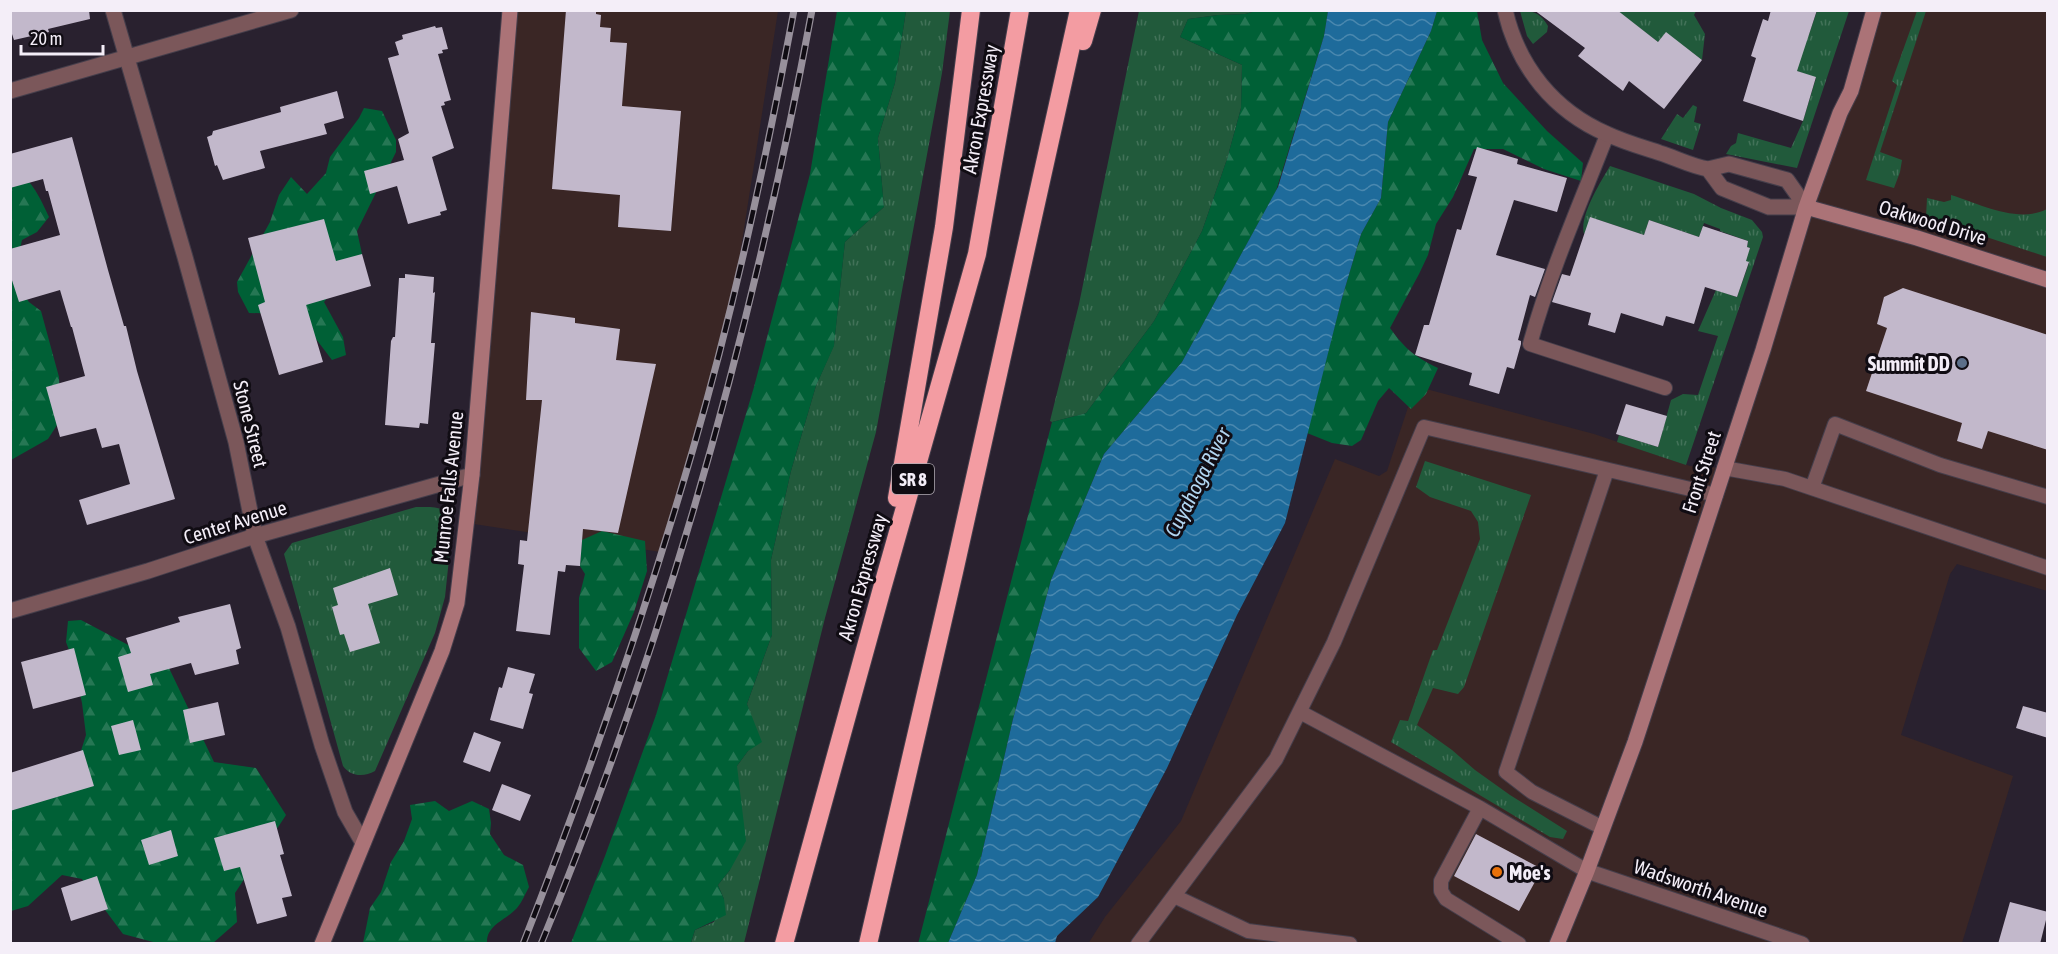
<svg xmlns="http://www.w3.org/2000/svg" width="2058" height="954" font-family="'Asap Condensed',sans-serif">
<style>
.commercial{fill:#3a2625}
.grass{fill:url(#grass-tufts)}
.forest{fill:url(#forest-firs)}
.water{fill:url(#water-waves)}
.building{fill:#c2b8cb}
.lines{fill:none;stroke-linecap:round;stroke-linejoin:round}
.lane-casing{stroke:#453e4b;stroke-width:16}
.street-casing{stroke:#453e4b;stroke-width:17}
.secondary-casing{stroke:#453e4b;stroke-width:17}
.highway-casing{stroke:#453e4b;stroke-width:20}
.lane{stroke:#7b575a;stroke-width:14}
.street{stroke:#7b575a;stroke-width:15}
.secondary{stroke:#ab7377;stroke-width:15}
.highway{stroke:#f39ca2;stroke-width:18}
.rail-casing{stroke:#97909b;stroke-width:7}
.rail{stroke:#100c13;stroke-width:4.5;stroke-dasharray:14;stroke-linecap:butt}
.service-dot{fill:#5c6f8a;stroke:#100c13;stroke-width:2}
.food-dot{fill:#e8710a;stroke:#100c13;stroke-width:2}
.labels{text-anchor:middle;dominant-baseline:central;stroke-width:6;stroke-linejoin:round;paint-order:stroke}
.shield{fill:#100c13;stroke:#b0aab3;stroke-width:1.5}
.shield-label{font-size:18px;font-weight:bold;fill:#f4eef8}
.street-label{font-size:20px;fill:#f4eef8;stroke:#100c13}
.poi-label{font-size:20px;font-weight:bold;fill:#f4eef8;stroke:#100c13;text-anchor:end}
.water-label{font-size:21px;font-style:italic;fill:#b1d5f0;stroke:#100c13}
</style>
<defs>
<pattern id="grass-tufts" width="24" height="20" patternUnits="userSpaceOnUse" patternTransform="scale(1.5)"><rect width="24" height="20" fill="#215a3b"/><path d="M3 7l-1-3M5 7V3M7 7l1-3M15 17l-1-3M17 17v-4M19 17l1-3" fill="none" stroke="#427258"/></pattern>
<pattern id="forest-firs" width="22" height="20" patternUnits="userSpaceOnUse" patternTransform="scale(1.5)"><rect width="22" height="20" fill="#006036"/><path d="M5 1l3.5 6h-7zM16 11l3.5 6h-7z" fill="#267754"/></pattern>
<pattern id="water-waves" width="16" height="10" patternUnits="userSpaceOnUse" patternTransform="scale(1.5)"><rect width="16" height="10" fill="#1e6b9b"/><path d="M0 5q4-4 8 0t8 0" fill="none" stroke="#4a88af"/></pattern>
</defs>
<rect width="100%" height="100%" fill="#29212f"/>
<path class="commercial" d="M510 11H778L734 293 693 447 661 552 467 523Z
M1874 11H2047V591L1957 564 1950 574 1901 735 2013 776 1962 943 1088 944 1105 917 1181 821 1335 459 1379 476 1387 471 1415 386 1594 434 1690 466 1724 468Z"/>
<path class="grass" d="M906 11H950L942 73 876 432 825 618 744 943 691 944 695 930 714 922 724 899 718 885 730 870 737 766 748 751 753 722 747 704 772 635 771 560 791 471 816 386 834 345 845 242 884 207 878 138 895 83Z
M1139 11H1256L1245 14 1218 15 1188 19 1180 37 1242 65 1241 108 1227 159 1202 231 1154 321 1086 413 1052 422 1050 421 1079 304Z
M1520 11C1533 10 1541 14 1548 26L1547 32 1533 44 1527 36Z
M1617 11H1696L1694 15 1705 34 1702 60 1666 33 1658 42Z
M1817 11H1849L1797 168 1726 154 1731 146 1736 143 1738 133 1791 148 1803 121 1816 78 1791 69 1809 34Z
M1917 11H1926L1880 152 1902 160 1900 172 1894 188 1866 180 1897 85 1892 81Z
M1693 105 1697 107 1694 122 1701 124 1693 150 1661 139 1677 114 1683 118Z
M1610 166 1694 194 1721 208 1752 220 1762 232 1763 237 1686 465 1617 442 1619 435 1658 447 1671 400 1683 394 1698 395 1718 336 1698 331 1716 290 1737 297 1749 263 1743 261 1750 248 1747 247 1748 241 1720 231V229L1704 223 1699 237 1649 220 1644 235 1596 219 1584 234C1579 216 1600 183 1610 166Z
M1951 195C1980 204 2018 224 2047 209V257L1926 217 1927 198 1944 202 1951 200Z
M1425 461 1531 495 1464 687 1458 694 1433 688 1417 725 1452 750 1475 770 1510 795 1567 831 1563 839 1550 837 1391 742 1400 720 1408 721 1433 650H1437L1480 539 1478 522 1471 511 1430 497 1416 487Z
M416 507C438 507 449 505 452 530L445 597 435 633 375 771C364 777 351 777 343 766L284 554 292 543Z"/>
<path class="forest" d="M837 11H906L895 83 878 138 884 207 845 242 834 346 816 386 791 471 771 560 772 635 747 704 762 742 748 751 737 766 746 841 730 870 718 885 724 899 726 915 695 930 691 943H571L605 856 656 715 754 387 810 174Z
M1256 11H1328L1324 36 1276 191 1182 362 1104 454 1051 580 1013 719 977 875 948 943 918 944 1052 422 1086 413 1154 321 1202 231 1227 159 1241 108 1242 65 1180 37 1188 19 1218 15 1245 14Z
M1437 11H1477L1482 40 1503 83 1547 131 1583 163 1581 181 1544 169 1503 149H1474L1453 197 1436 224 1428 255 1419 274 1390 328C1405 349 1415 357 1438 368L1426 394 1411 409 1389 388 1378 401 1361 440 1352 446 1332 443 1307 433 1342 298 1361 234 1381 198 1388 122 1431 31Z
M364 108 382 111 396 140V152L357 231 362 254 324 302 343 337 346 355 332 360 297 314 249 313 238 292 237 282 270 222 279 195 291 177 307 194 326 173 330 157 359 118Z
M10 169C30 174 41 200 49 217L37 232 22 240 16 266 15 284 29 302 41 311 59 377 60 403 59 422 48 439 11 460Z
M602 531 645 541 647 571 634 612 612 662 596 671 579 648V598L585 574 580 566 582 540Z
M81 620 168 666 214 762 256 768 286 815 235 893 237 922 213 943H157L123 934 82 879 62 875 28 906 11 911V776L69 789 86 735 82 703 72 658 66 642 68 621Z
M435 801 449 811 472 801 489 809 491 823 490 834 504 855 523 865 529 887C525 894 522 902 517 908 506 920 486 925 487 943H363L370 908 381 892 391 862 404 841 412 819 410 805Z"/>
<path class="water" d="M1328 11H1437L1431 31 1388 122 1381 198 1361 234 1342 298 1285 523 1237 615 1167 768 1098 897 1057 936 1055 943H948L977 875 1013 719 1051 580 1104 454 1182 362 1278 187 1324 36Z"/>
<path class="building" d="M10 10H89L90 19 48 29 49 32 14 40 10 28Z
M566 10H596V14L601 15 600 27 611 28 610 42 627 43 622 106 681 111 671 231 618 227 620 195 552 189Z
M1534 10H1617L1658 42 1666 32 1702 60 1664 109 1629 81 1623 91 1578 56 1585 48Z
M1771 10H1817L1797 71 1816 77 1803 121 1743 101 1756 58 1751 56 1763 19 1768 21Z
M435 26 436 28 442 27 448 49 442 50 443 53 438 54 451 100 444 102 445 105 441 106 454 148 432 157 447 210 440 212 441 215 408 224 397 186 370 194 364 171 404 160 398 139 409 133 388 58 399 55 395 42 403 39 402 35Z
M337 91 344 118 324 124 327 134 260 151 265 168 223 180 217 165 215 166 207 137 212 135 213 131 281 112 280 107Z
M72 137 108 270 124 326H126L137 371 175 499 87 525 79 500 130 484 119 444 102 448 96 428 60 437 46 387 85 376 72 327H71L60 290 19 302 10 274V249L60 235 48 191H46L43 179 10 188V154Z
M1477 147 1518 159 1517 164 1567 178 1557 212 1514 200 1496 255 1545 269 1535 297 1530 295 1518 340 1521 341V344L1514 369 1507 367 1499 394 1469 385 1472 373 1415 355 1424 325H1429L1457 229 1461 230 1477 177 1468 175Z
M1590 217 1644 235 1649 220 1699 237 1703 226 1748 241 1747 247 1750 248 1746 261 1749 262 1737 297 1705 287 1694 324 1666 316 1663 326 1621 313 1615 333 1588 325 1591 313 1552 302 1562 274 1570 276Z
M324 219 336 261 362 254 371 286 306 305 323 362 279 375 258 305 265 302 248 238Z
M405 274 434 277 433 293 435 292 431 343H435L428 424 420 423 419 428 385 425 391 341 393 337H395L399 278H405Z
M1903 288 2048 335V450L1988 431 1982 449 1957 441 1962 423 1866 391 1887 328 1877 324 1884 297Z
M531 312 575 318V323L620 329 616 360 656 364 618 533 583 529 580 566 566 565 565 572 558 571 550 635 516 631 524 565 518 564 520 540 527 541 542 400H526Z
M1626 404 1667 416 1658 447 1616 434Z
M390 568 398 595 368 604 380 643 350 652 344 634 340 635 332 607 338 605 333 588Z
M230 604 241 648 236 650 239 664 195 675 191 663 150 674 153 685 128 692 118 657 131 653 126 638 180 622 178 617Z
M74 648 86 695 33 709 21 662Z
M508 667 535 674 529 693 533 694 523 729 490 720 499 687 502 688Z
M218 702 225 735 190 743 183 710Z
M2023 706 2048 713V738L2016 728Z
M133 720 141 750 119 755 111 726Z
M474 732 501 742 490 772 463 762Z
M83 750 94 786 10 811V773Z
M502 784 531 795 520 821 492 810Z
M275 821 284 854 280 855 292 896 282 898 287 916 257 924 240 867 224 871 214 838Z
M171 830 178 856 149 865 141 840Z
M1476 834 1542 869 1519 911 1454 876Z
M97 876 108 909 71 921 61 888Z
M2010 902 2048 912 2040 944H1998Z"/>
<g class="lines">
<g class="lane-casing">
<path id="lane" d="M1607 135C1580 204 1550 272 1530 344L1665 388
M1724 468 1785 479 2048 568
M1812 488 1835 424 1940 465 2048 497
M1300 712 1480 808 1587 871
M1480 808 1441 881V891L1446 899 1519 944
M1603 828 1532 792 1506 772 1607 470
M1174 896 1248 931 1350 944
M1138 944 1276 759 1334 642 1424 427 1716 495"/>
</g>
<g class="street-casing">
<path id="street" d="M113 10 185 257 236 442 255 536 288 627 322 745 345 812 363 843
M1505 10C1518 67 1554 111 1607 134 1624 142 1642 147 1660 153 1676 158 1691 166 1708 169
M10 91 291 10
M1729 164 1787 180 1806 207H1769L1722 188 1708 169Z
M10 611 148 571 255 536 472 475
M1587 871 1802 944"/>
</g>
<g class="secondary-casing">
<path id="secondary" d="M1806 207 1917 238 2048 280
M322 944 442 651 457 603 472 475 510 10
M1557 944 1587 871 1635 742 1763 350 1806 207 1840 113 1851 91 1874 10"/>
</g>
<g class="highway-casing">
<path id="highway" d="M1083 41 1092 10
M897 498 944 227 971 10
M784 944 881 592 977 254 1020 10
M868 944 954 572 1079 10"/>
</g>
<use href="#lane" class="lane"/>
<use href="#street" class="street"/>
<use href="#secondary" class="secondary"/>
<use href="#highway" class="highway"/>
<g class="rail-casing">
<path id="rail" d="M523 944C587 781 644 617 693 449 735 305 766 158 794 10
M541 944C665 644 753 329 812 10"/>
</g>
<use href="#rail" class="rail"/>
</g>
<circle class="service-dot" cx="1962" cy="363" r="6"/>
<circle class="food-dot" cx="1497" cy="872" r="6"/>
<g class="labels">
<rect class="shield" x="892" y="464" width="42" height="30" rx="4.5"/>
<g class="shield-label">
<text x="913" y="479">SR 8</text>
</g>
<g class="street-label">
<text transform="translate(980 109) rotate(-80)">Akron Expressway</text>
<text transform="translate(1933 222) rotate(17)">Oakwood Drive</text>
<text transform="translate(251 424) rotate(76)">Stone Street</text>
<text transform="translate(1701 472) rotate(-72)">Front Street</text>
<text transform="translate(448 487) rotate(-84)">Munroe Falls Avenue</text>
<text transform="translate(235 522) rotate(-17)">Center Avenue</text>
<text transform="translate(862 577) rotate(-74)">Akron Expressway</text>
<text transform="translate(1701 888) rotate(19)">Wadsworth Avenue</text>
</g>
<g class="poi-label">
<text x="1950" y="363">Summit DD</text>
<text x="1509" y="872" text-anchor="start">Moe's</text>
</g>
<g class="water-label">
<text transform="translate(1197 482) rotate(-63)">Cuyahoga River</text>
</g>
</g>
<rect width="2058" height="954" fill="none" stroke="#f4eef8" stroke-width="24"/>
<path d="M21 45v9h82v-9" fill="none" stroke="#f4eef8" stroke-width="3"/>
<text x="30" y="45" font-size="18" fill="#f4eef8" stroke="#100c13" stroke-width="4.5" paint-order="stroke">20 m</text>
</svg>
